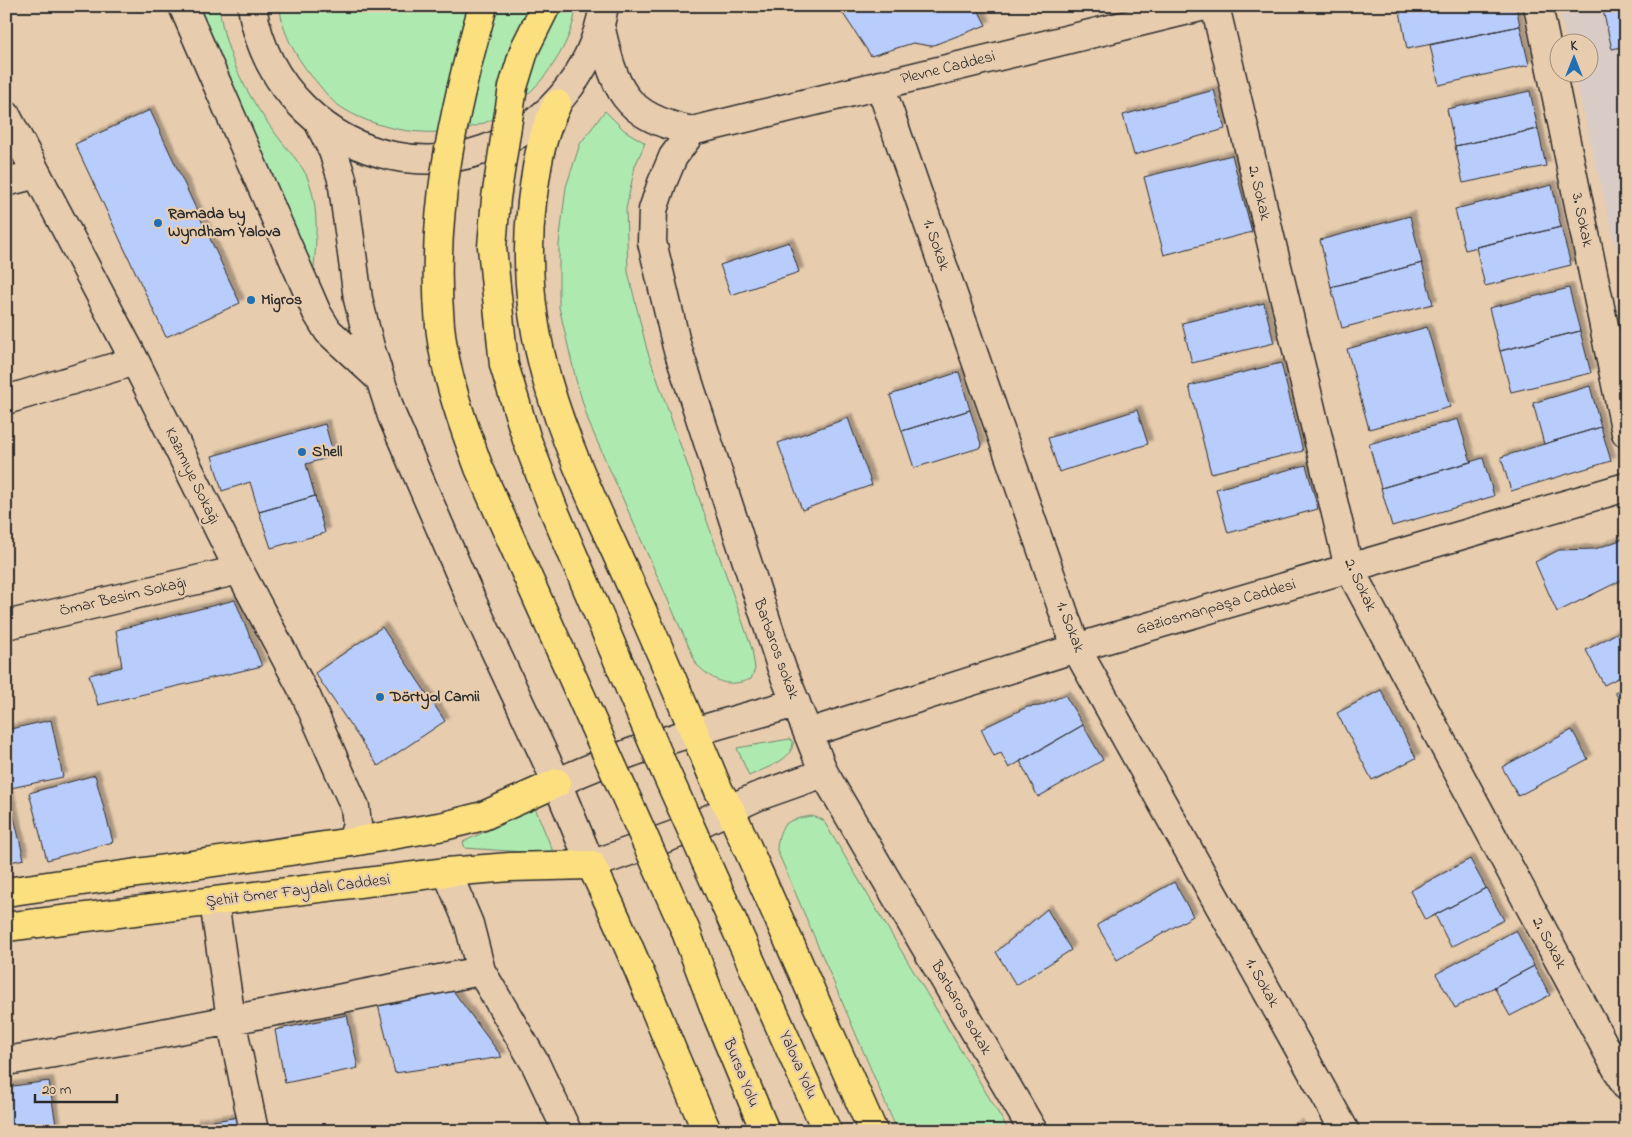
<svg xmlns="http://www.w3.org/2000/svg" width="1632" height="1137" font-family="'Indie Flower',sans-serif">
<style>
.built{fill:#d9ccc6}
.green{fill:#aeeab0;stroke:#6c8a6e}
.building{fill:#b9cdfd;stroke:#2b2b2b;filter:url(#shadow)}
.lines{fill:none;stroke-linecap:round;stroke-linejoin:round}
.minor-casing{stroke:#2b2b2b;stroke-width:31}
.major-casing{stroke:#2b2b2b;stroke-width:31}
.highway-casing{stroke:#2b2b2b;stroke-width:31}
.minor{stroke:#e7ccae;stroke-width:28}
.major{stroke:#fce080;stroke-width:28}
.highway{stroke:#fce080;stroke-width:28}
.highway-bridge-casing{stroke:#2b2b2b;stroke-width:31;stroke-linecap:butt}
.highway-bridge{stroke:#fce080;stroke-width:28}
.poi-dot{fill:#1f6fb2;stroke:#e7ccae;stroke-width:2}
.labels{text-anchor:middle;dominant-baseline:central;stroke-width:4.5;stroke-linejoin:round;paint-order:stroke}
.street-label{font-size:16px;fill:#2b2b2b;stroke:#e7ccae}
.poi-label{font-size:16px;font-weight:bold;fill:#2b2b2b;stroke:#e7ccae;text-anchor:start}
</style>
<defs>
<filter id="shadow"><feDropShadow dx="4.5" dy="-4.5" stdDeviation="1" flood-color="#0004"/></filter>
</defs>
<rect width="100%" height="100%" fill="#e7ccae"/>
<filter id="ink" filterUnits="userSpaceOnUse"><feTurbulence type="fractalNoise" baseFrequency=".02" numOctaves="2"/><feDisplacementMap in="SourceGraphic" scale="10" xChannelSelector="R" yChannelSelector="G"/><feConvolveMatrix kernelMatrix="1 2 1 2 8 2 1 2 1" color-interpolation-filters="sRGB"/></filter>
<g filter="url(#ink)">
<path class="built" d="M1559 6H1626V288L1574 73 1590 72V42H1567Z"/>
<path class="green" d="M194 6H219C225 55 246 94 275 133 284 146 303 165 308 179 320 210 316 245 313 277Z
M280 6H576C574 32 559 58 543 78 529 95 506 115 484 123 438 141 374 132 335 103 328 97 321 87 315 80 298 61 281 32 280 6Z
M605 111 624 130 645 143 635 166 626 209 628 272 647 350 752 649 755 669 751 679C727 688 715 682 697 665L589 423 576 380 559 307V245L566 187 580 144Z
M790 739 793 742C793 761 764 768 749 776L737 748Z
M535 808 554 854 465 848 463 842Z
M812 816 823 820 1009 1131H901L894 1123 777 850C779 822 787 820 812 816Z"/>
<path class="building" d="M852 6H976L986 25 931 46 913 43 871 56 842 12Z
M1399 6H1516L1520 26 1407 49Z
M1602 6H1626V46L1612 49Z
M1520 26 1529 65 1439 85 1430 45Z
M1214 90 1225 129 1134 155 1123 115Z
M1530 91 1538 129 1455 146 1447 109Z
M150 110 240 303 166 337 75 144Z
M1538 129 1546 166 1463 183 1455 146Z
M1232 155 1252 232 1164 255 1144 177Z
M1552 185 1561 227 1465 250 1455 209Z
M1410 216 1422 263 1331 287 1320 240Z
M1561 227 1571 265 1485 286 1476 247Z
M789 242 799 272 731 295 720 265Z
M1422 263 1433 304 1342 328 1331 287Z
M1569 288 1580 331 1500 351 1489 308Z
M1264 303 1274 343 1192 363 1182 323Z
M1427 327 1450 407 1369 429 1347 349Z
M1580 331 1591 373 1511 392 1500 351Z
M1281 363 1303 451 1211 473 1189 386Z
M959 372 970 410 902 431 890 395Z
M1590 386 1601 427 1544 444 1533 403Z
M970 410 982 447 914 468 902 431Z
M1137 410 1148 444 1059 472 1048 438Z
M848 418 872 485 802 510 778 443Z
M1458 419 1471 462 1381 488 1369 444Z
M325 424 334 456 306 464 315 496 259 512 250 482 222 491 212 456Z
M1601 427 1611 461 1511 491 1501 457Z
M1483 458 1494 496 1392 526 1381 488Z
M1306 465 1318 509 1228 533 1216 489Z
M315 496 325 533 271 548 259 512Z
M1626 538V578L1557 612 1535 562 1559 550 1595 549Z
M235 600 262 666 98 705 89 675 122 667 116 630Z
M382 627 445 721 378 766 315 673Z
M1626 628V674L1604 685 1586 650Z
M1626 686V713L1615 692Z
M1381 690 1416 758 1372 780 1337 713Z
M1065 695 1083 725 1009 768 1001 753 994 756 981 729 1027 707 1040 706Z
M51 720 63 777 6 789V730Z
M1083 725 1103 760 1038 797 1020 761Z
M1572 730 1588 759 1518 796 1502 767Z
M95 775 113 842 47 860 29 793Z
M9 796 24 859 6 863V797Z
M1470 859 1486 888 1425 920 1410 891Z
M1174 882 1193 916 1117 960 1097 925Z
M1486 888 1504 920 1451 947 1435 915Z
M1047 909 1071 950 1016 985 996 952Z
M1516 930 1534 966 1455 1008 1436 974Z
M1534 966 1550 995 1510 1016 1494 987Z
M451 988 502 1057 395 1073 378 1005Z
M347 1015 358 1068 285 1083 275 1030Z
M49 1081 57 1131H6V1087Z
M239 1117 241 1131H195L194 1124Z
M1298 1124 1302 1131H1286Z"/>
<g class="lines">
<g class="minor-casing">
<path id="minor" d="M183 6 317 313 328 331 380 379
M252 6C258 46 276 81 305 109 411 211 579 149 604 6
M1215 6 1349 568 1626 1086
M1538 6 1626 433
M600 25C615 90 623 116 692 131L1205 6
M880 85 1076 648 1345 1131
M6 115 135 361 239 570 306 696 355 807 357 824 352 842
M318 121 333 151 342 179 358 299 370 347 392 416 471 599 557 783
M692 131 673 157 662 183 653 210 652 242 677 347 782 669 824 773 1033 1131
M6 182 37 174
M6 400 135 361
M6 625 239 570
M796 703C714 726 633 747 557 783L591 865 677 834 756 797 824 773
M808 733 1076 648 1626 487
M447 872 469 924 481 971 535 1063 567 1131
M214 902 231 1019 254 1131
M6 1061C165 1035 323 1001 481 971"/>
</g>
<g class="major-casing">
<path id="major" d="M6 892 352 842 444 826 483 816 557 783
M6 927 447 872 510 867 591 865"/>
</g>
<g class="highway-casing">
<path id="highway" d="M557 104C540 139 537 164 532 202 514 350 575 460 633 590 663 656 691 724 719 791L731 811 873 1131
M591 865C634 951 667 1043 707 1131
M768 1000 827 1131
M717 1015 765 1131"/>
</g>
<use href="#minor" class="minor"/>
<use href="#major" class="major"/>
<use href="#highway" class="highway"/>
<g class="highway-bridge-casing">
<path id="highway-bridge" d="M483 6C453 112 430 216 440 326 445 375 462 422 479 468L685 929 717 1015
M546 6 525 48 513 87 496 198 492 247 504 365 527 440 553 508 663 766 768 1000"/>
</g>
<use href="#highway-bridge" class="highway-bridge"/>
</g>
</g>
<g class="poi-dot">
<circle cx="158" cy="223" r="5"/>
<circle cx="251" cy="300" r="5"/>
<circle cx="302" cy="452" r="5"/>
<circle cx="380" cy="697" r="5"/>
</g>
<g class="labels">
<g class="street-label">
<text transform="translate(948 68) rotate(-14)">Plevne Caddesi</text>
<text transform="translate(1259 193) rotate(77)">2. Sokak</text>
<text transform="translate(1582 220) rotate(78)">3. Sokak</text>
<text transform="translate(936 245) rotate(71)">1. Sokak</text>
<text transform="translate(192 476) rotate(64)">Kazımıye Sokağı</text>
<text transform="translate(1360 585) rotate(65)">2. Sokak</text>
<text transform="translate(123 597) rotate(-13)">Ömar Besim Sokağı</text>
<text transform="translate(1216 607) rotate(-16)">Gaziosmanpaşa Caddesi</text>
<text transform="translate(1070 627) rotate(69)">1. Sokak</text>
<text transform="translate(776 649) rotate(70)">Barbaros sokak</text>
<text transform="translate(298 891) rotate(-7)">Şehit Ömer Faydalı Caddesi</text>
<text transform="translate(1549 943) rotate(62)">2. Sokak</text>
<text transform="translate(1262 983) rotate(61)">1. Sokak</text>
<text transform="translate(961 1008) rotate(60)">Barbaros sokak</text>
<text transform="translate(798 1065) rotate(66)">Yalova Yolu</text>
<text transform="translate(741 1073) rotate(68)">Bursa Yolu</text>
</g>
<g class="poi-label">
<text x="168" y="214">Ramada by<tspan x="168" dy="18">Wyndham Yalova</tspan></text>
<text x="261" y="300">Migros</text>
<text x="312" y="452">Shell</text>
<text x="390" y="697">Dörtyol Camii</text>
</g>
</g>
<rect width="1632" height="1137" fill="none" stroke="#e7ccae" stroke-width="25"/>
<rect x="12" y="12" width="1607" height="1112" fill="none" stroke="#2b2b2b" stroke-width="2" filter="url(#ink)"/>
<g transform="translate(1574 58)"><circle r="24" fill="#e7ccae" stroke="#9c8c7a"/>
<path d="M0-4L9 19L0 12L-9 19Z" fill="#1f6fb2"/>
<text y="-8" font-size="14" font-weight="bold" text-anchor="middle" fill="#2b2b2b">K</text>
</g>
<path d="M35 1094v8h82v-8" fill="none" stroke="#2b2b2b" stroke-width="2.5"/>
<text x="42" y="1094" font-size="15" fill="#2b2b2b" stroke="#e7ccae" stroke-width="4" paint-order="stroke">20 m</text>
</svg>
